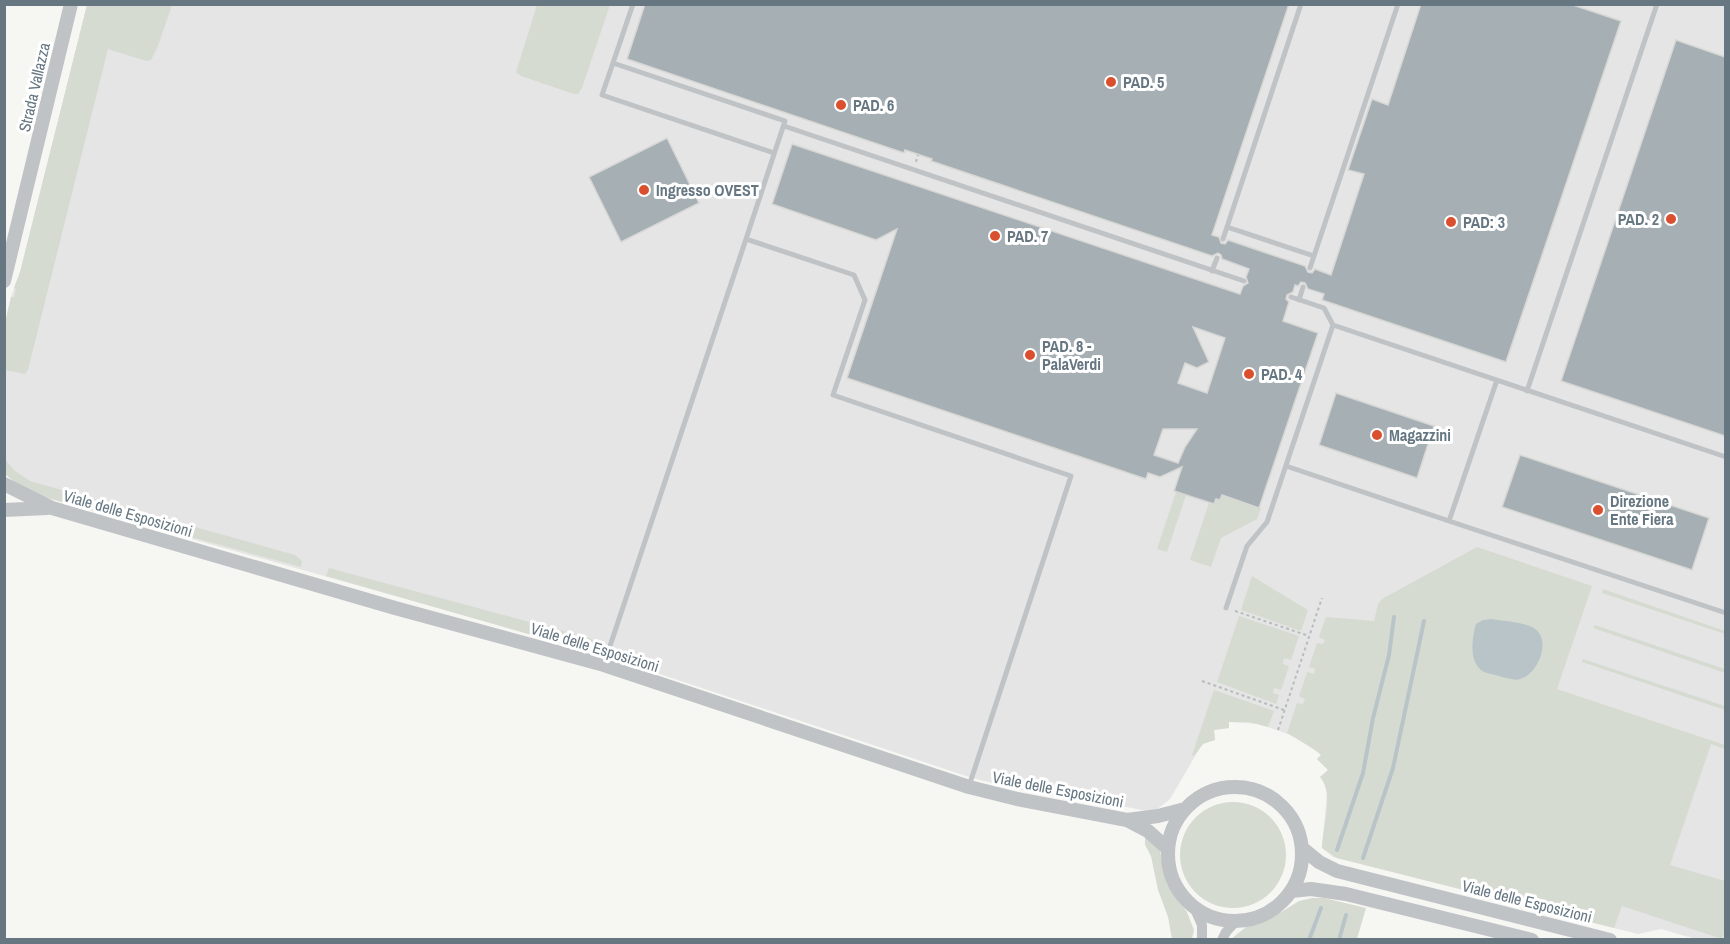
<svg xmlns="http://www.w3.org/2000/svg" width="1730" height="944" font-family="'Archivo Narrow',sans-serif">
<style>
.built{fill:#e4e5e4}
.green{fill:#d6dbd2}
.water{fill:#b8c4c8}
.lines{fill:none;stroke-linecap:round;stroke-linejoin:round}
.stream{stroke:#b8c4c8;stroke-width:4}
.building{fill:#a6afb3;stroke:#d7d7d5;stroke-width:1.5;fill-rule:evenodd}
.path{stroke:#b9bcbe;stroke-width:2;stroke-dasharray:3 3;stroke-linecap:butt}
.service{stroke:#bfc3c6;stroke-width:5}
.minor{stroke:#bfc3c6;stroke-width:10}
.tertiary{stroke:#bfc3c6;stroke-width:14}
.poi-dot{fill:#da502f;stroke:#fff;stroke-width:2}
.labels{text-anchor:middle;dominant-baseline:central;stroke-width:6;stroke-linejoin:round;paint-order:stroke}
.poi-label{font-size:16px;font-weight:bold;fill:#667782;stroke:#fff;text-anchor:start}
.street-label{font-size:16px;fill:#667782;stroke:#fff}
</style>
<rect width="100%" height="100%" fill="#f6f6f3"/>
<path class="built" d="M87 5H1725V939H1696L1661 929 1638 934 1333 857 1322 848 1327 793 1325 783 1320 777 1328 770 1317 759 1321 755 1296 737 1259 724 1229 722V728L1214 730 1215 740 1205 742 1201 746 1170 799 1156 810 1148 811 1121 806 1120 809 1028 791 972 778 594 652 43 497 17 484 5 474V323L11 297 20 272Z"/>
<path class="green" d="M87 5H172L158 46 151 60 146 61 108 49 28 370 25 374 5 370V323L11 297H14L16 289 14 288 20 272Z
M537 5H610L582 88 578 94H574L521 76 516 72Z
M4 458 15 471 30 481 295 555 302 561 301 567 37 495 17 484 5 474Z
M1178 486 1182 487 1180 493 1186 495 1167 552 1157 549Z
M1222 495 1261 508 1257 519 1221 538 1211 567 1190 560 1209 503 1214 504 1216 499 1220 500Z
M1477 547 1592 586 1557 689 1725 745V749L1711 744 1670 865 1725 881V931L1722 939 1622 906 1614 928 1337 858 1322 848C1322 827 1335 795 1320 777L1328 770 1317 759 1321 755 1317 751 1287 733 1297 703 1303 704 1305 699 1299 696 1307 672 1314 674 1315 669 1309 667 1317 643 1323 644 1325 640 1319 637 1326 617 1374 621 1378 604 1382 599Z
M329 568 585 637 599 642 598 651 594 652 563 644 326 576Z
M1252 576 1308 610 1301 631 1241 610Z
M1603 589 1725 631V634L1602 593Z
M1239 616 1299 636 1291 660 1284 658 1283 664 1289 666 1281 690 1274 688 1273 693 1279 695 1276 704 1217 682Z
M1595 625 1725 669V673L1593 628Z
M1583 659 1725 706V710L1582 662Z
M1214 690 1274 711 1268 727 1249 722H1229V728L1214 730 1215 740 1203 744 1194 756 1192 755Z
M1180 855a53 53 0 1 1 106 0a53 53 0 1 1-106 0Z
M1145 835 1160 851 1167 884 1187 912 1194 930 1192 939H1172L1168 917 1158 890 1151 856 1145 845Z
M1312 898H1324L1366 908 1357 939H1231L1246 927 1270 919 1299 901Z"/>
<path class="water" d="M1491 619C1504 621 1521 622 1532 627 1553 637 1539 674 1520 679 1515 681 1507 678 1502 677 1497 675 1489 674 1484 672 1468 663 1472 638 1476 624L1483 620Z"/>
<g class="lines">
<path class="stream" d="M1337 850 1363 773 1373 718 1389 655 1394 617
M1363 858 1393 768 1424 621
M1309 940 1321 908
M1339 940 1346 915"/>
</g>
<path class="building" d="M645 4H1289L1212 235 1219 237 1221 243 1225 244 1228 240 1305 266 1308 272 1312 273 1315 269 1331 275 1364 174 1348 170 1372 99 1388 105 1421 4H1570L1621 21 1506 362 1322 300 1324 294 1308 289 1305 283 1301 282 1298 286 1295 285 1293 292 1287 295 1286 299 1289 302 1283 321 1318 333 1259 508 1222 495 1220 500 1216 499 1214 504 1174 491 1182 467 1160 477 1148 473 1146 479 847 378 897 229 876 240 772 204 792 144 1240 294 1243 286 1248 283 1246 277 1249 269 1222 259 1221 255 1218 253 1212 256 931 161 932 159 905 150 904 153 627 59ZM1193 327 1225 338 1207 393 1178 383 1185 363 1197 368 1209 362ZM1163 429H1197L1185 447 1178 463 1154 455Z
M1676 40 1725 57V436L1561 381Z
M667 138 699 203 621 242 589 177Z
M1336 393 1434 426 1417 478 1319 445Z
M1520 455 1709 518 1692 570 1502 507Z"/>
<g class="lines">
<path class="path" d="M916 162 918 155
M1235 611 1309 636
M1202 681 1284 710
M1278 730 1322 598"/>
<path class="service" d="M613 63 633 4
M784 126 1244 281
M774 153 602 95 613 63 785 121 746 239 854 275 865 300 833 395 1071 476 969 786
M1227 227 1314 256 1398 4
M1223 239 1301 4
M1310 268 1314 256
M1212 271 1217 258
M1291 297 1324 308 1333 325 1726 457
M1299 300 1303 287
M1527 391 1657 4
M1286 466 1449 521 1497 380
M1449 521 1726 613
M1226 608 1247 546 1267 522 1333 325
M604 664 746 239"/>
<path class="minor" d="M1194 907 1202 925V940
M1222 940 1226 932 1236 921"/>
<path class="tertiary" d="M4 281 71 4
M4 484 52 508 395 608 604 665 969 787 1017 799 1127 820 1148 831 1168 849
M4 510 47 508
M1168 854a67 67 0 1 1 134 0a67 67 0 1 1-134 0Z
M1127 820 1158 816 1185 809
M1302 848 1319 862 1337 871 1610 940
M1291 891 1311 889 1346 894 1532 940"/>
</g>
<g class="poi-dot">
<circle cx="1111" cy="82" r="6"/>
<circle cx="841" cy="105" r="6"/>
<circle cx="644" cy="190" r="6"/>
<circle cx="1671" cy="219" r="6"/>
<circle cx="1451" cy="222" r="6"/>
<circle cx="995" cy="236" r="6"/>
<circle cx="1030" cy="355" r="6"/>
<circle cx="1249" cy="374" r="6"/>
<circle cx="1377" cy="435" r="6"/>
<circle cx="1598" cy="510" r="6"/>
</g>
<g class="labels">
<g class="poi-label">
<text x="1123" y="82">PAD. 5</text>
<text x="853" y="105">PAD. 6</text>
<text x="656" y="190">Ingresso OVEST</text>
<text x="1659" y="219" text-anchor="end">PAD. 2</text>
<text x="1463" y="222">PAD: 3</text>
<text x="1007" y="236">PAD. 7</text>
<text x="1042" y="346">PAD. 8 -<tspan x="1042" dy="18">PalaVerdi</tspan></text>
<text x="1261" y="374">PAD. 4</text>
<text x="1389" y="435">Magazzini</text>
<text x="1610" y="501">Direzione<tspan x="1610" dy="18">Ente Fiera</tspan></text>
</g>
<g class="street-label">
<text transform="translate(34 87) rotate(-77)">Strada Vallazza</text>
<text transform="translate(128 513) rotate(16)">Viale delle Esposizioni</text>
<text transform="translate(595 647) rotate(17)">Viale delle Esposizioni</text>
<text transform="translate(1058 789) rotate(11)">Viale delle Esposizioni</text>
<text transform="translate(1527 901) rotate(14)">Viale delle Esposizioni</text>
</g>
</g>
<rect width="1730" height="944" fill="none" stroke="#667782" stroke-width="12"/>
</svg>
